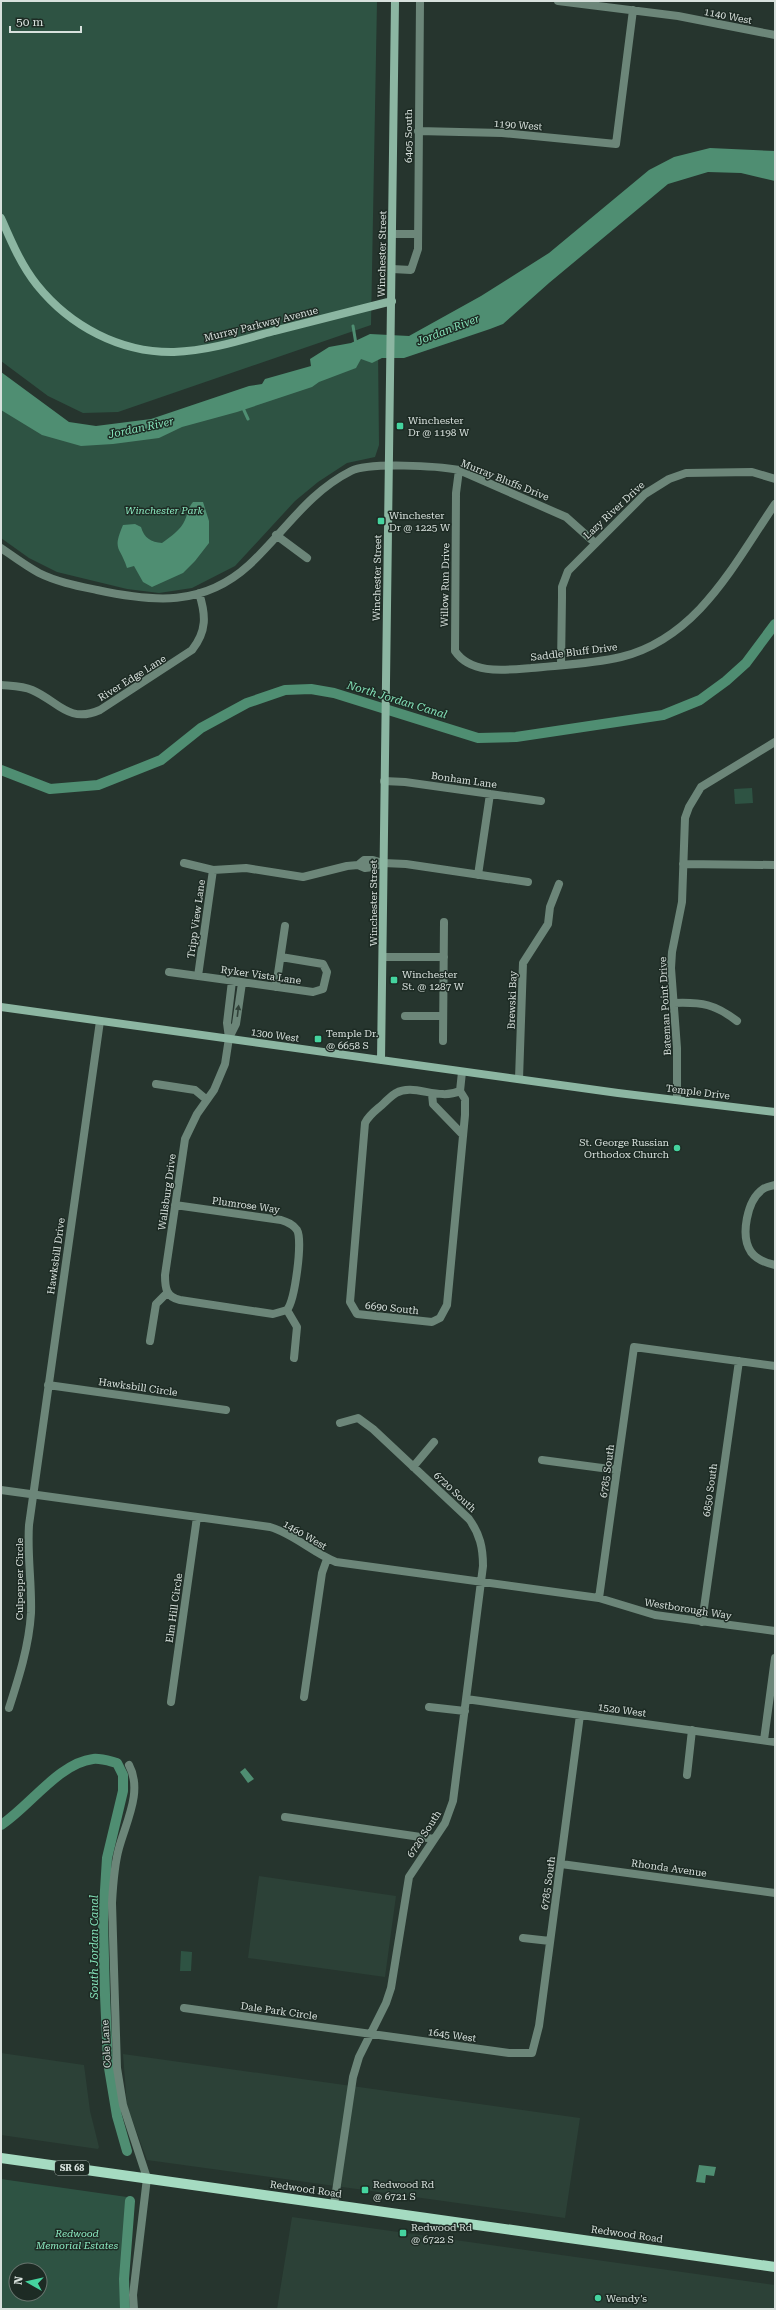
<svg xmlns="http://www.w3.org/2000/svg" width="776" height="2310" font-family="'Roboto Serif',serif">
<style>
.built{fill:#2c4137}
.green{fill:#2e5343;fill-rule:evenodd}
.water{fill:#4f8e72}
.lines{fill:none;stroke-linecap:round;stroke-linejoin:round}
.stream{stroke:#4f8e72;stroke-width:3}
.canal{stroke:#4f8e72;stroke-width:10}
.street{stroke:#6c8679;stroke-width:8}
.secondary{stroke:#8cb6a2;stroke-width:8}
.primary{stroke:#a5dbc1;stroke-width:10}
.oneway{fill:#314239}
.poi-dot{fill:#45d49f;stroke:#1d2b24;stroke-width:1.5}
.labels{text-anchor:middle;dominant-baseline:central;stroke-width:3;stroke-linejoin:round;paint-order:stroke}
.shield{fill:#1d2b24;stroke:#a0aaa6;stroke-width:1}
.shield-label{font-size:9px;font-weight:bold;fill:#d8e1dd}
.street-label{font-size:10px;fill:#d8e1dd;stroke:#1d2b24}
.poi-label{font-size:10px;fill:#d8e1dd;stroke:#1d2b24;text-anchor:start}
.park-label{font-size:10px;font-style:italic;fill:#8ceac1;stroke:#1d2b24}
.water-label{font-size:11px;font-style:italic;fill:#85e3ba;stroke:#1d2b24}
</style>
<rect width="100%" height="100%" fill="#26352e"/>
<path class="built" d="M259 1876 396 1896 385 1977 248 1958Z
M1 2053 84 2065 90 2111 99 2147 98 2149 1 2135Z
M123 2054 580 2118 565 2218 147 2160 127 2106Z
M292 2217 775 2285V2309H277Z"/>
<path class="green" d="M1 1H377L371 325 118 412 83 413 48 396 1 361Z
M378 349 379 445 375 457 347 463 318 482 295 501 235 566 192 588 159 593 127 589 57 572 29 558 1 538V392L58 430 135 433Z
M752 788 753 803 735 804 734 789Z
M181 1951 192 1952 191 1971H180Z
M1 2179 127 2197 122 2309H1ZM16 2270H40V2294H16Z"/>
<path class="water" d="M710 148 775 151V181L741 173 708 172 668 184 549 283 503 324 490 329 404 358H382L372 363 361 359 356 368 319 382 312 387 237 412 182 427 159 438 113 444 81 446 42 435 1 410V372L69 422 96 426 151 419 249 386 262 384 265 379 311 366 310 359 329 347 351 343 370 334 409 336 481 296 549 253 649 170 674 157Z
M193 502H203L209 521V543L195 561 183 573 152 587 143 582 134 566 127 568C120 546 112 551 123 525L135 524 141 527C144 538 151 542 162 543 170 537 181 530 185 520 188 513 188 508 193 502Z
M245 1768 254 1779 248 1783 240 1772Z
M699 2165 716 2167 714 2176 706 2175 705 2183 696 2182Z"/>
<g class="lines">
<path class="stream" d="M353 326 356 344
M242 406 248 419"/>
<path class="canal" d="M1 770 50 789 98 785 161 760 201 728 247 703 285 690 311 689 334 693 478 738 516 737 663 715 700 700 726 681 746 663 775 624
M1 1825C29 1807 59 1763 93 1759 100 1758 109 1761 117 1763L123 1775V1791L107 1858 103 1922 105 1995 108 2062 117 2116 127 2151
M125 2309 124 2279 130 2201"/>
<path class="street" d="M558 1 678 16 775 35
M418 131 502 133 616 144 633 10
M393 234H418
M392 269 411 270 418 249 420 1
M459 470 456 493 455 651C471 675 506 670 531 668 560 665 592 664 621 657 698 638 734 564 775 504
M276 535 307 558
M1 548C14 557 26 566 39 573 57 582 78 586 97 590 153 602 203 607 249 565 283 534 307 493 351 471 369 462 438 466 459 470L566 517 594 542
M561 665 562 597V587L568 571 645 494 669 479 686 473 752 472 775 479
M1 685C11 686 23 686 32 690 58 701 68 724 100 710L192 650C207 631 206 615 199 593
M384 781 405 782 541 801
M184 863 213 870 246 868 303 877 347 866 358 865 365 868 373 867 383 863
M683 864 775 865
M358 865 364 860H373L383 863 406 864 528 882
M478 875 490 794
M383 957H444
M169 972 313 992 323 989 327 972 323 964 281 957
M198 976 213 870
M276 987 285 926
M674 1003C702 1002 715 1004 737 1021
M405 1016H443
M229 1038 236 1024 242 983
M443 1041 444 922
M519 1079 523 963 548 924 550 907 559 884
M156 1084 195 1090 207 1100
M460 1091 465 1099V1115L447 1305 440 1318 432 1322 357 1314 350 1302 365 1123C369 1115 375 1111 382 1105 386 1101 391 1096 396 1093 414 1083 438 1101 460 1091L462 1072
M432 1094 433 1104 463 1135
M677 1100V1048L671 968 672 952 682 902 685 818 689 807 701 787 775 742
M775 1185C771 1186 766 1187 763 1189 747 1200 740 1236 751 1252 757 1260 766 1263 775 1265
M175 1205 281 1220C287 1222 293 1224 297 1230 303 1240 295 1300 287 1310L273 1314 180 1300C166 1297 165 1288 165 1275L185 1139 197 1114 214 1090 225 1064 229 1038 227 1023 232 981
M287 1310 297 1327 294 1358
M150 1341 156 1304 167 1293
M48 1385 226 1410
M542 1460 617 1470
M413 1467 434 1442
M1 1490 270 1527C294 1534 313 1553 336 1562L599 1598 655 1615 775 1631
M599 1598 634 1347 775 1366
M702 1622 739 1361
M304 1697 322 1573 327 1559
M466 1699 775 1742
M171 1702 197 1517
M429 1707 465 1711
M9 1708C19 1677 29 1646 31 1613 32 1584 27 1555 29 1525L100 1021
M764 1740 775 1658
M129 1765C143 1791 126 1822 119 1848 114 1866 113 1885 112 1903L117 2068 123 2105 147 2178 133 2295 134 2309
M687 1775 692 1730
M285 1817 434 1839
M561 1864 775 1893
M523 1938 550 1941
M184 2008 509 2053H532L539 2026 580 1715
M334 2205 353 2077 359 2057 386 2003 391 1988 409 1877 445 1823 453 1801 483 1566C483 1548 480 1534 469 1519L373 1429 358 1418 340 1423"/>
<path class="secondary" d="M1 218C11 241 21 265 37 285 70 326 120 353 174 352 208 351 242 340 274 331 314 321 353 311 392 301
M1 1007 618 1093 775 1112
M381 1060 395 1"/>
<path class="primary" d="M1 2158 775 2267"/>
</g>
<defs><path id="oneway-solid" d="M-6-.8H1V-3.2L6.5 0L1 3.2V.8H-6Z"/></defs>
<use class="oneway" href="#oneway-solid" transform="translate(238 1011) rotate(-83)"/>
<g class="poi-dot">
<rect x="396" y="422" width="8" height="8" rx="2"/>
<rect x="377" y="517" width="8" height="8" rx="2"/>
<rect x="390" y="976" width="8" height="8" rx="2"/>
<rect x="314" y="1035" width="8" height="8" rx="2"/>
<circle cx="677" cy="1148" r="4"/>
<rect x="361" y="2186" width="8" height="8" rx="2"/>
<rect x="399" y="2229" width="8" height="8" rx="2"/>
<circle cx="598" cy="2298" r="4"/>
</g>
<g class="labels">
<rect class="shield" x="55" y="2161" width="34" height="14" rx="3"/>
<g class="shield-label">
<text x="72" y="2168">SR 68</text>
</g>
<g class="street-label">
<text transform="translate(728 16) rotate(11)">1140 West</text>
<text transform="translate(518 125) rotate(4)">1190 West</text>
<text transform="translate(408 136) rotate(-90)">6405 South</text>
<text transform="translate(382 254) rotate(-89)">Winchester Street</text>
<text transform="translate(261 324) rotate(-14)">Murray Parkway Avenue</text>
<text transform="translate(505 480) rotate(22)">Murray Bluffs Drive</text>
<text transform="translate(614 510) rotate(-43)">Lazy River Drive</text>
<text transform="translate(377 578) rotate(-89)">Winchester Street</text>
<text transform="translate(445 585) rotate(-89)">Willow Run Drive</text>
<text transform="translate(574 652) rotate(-7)">Saddle Bluff Drive</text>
<text transform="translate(132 678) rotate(-32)">River Edge Lane</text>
<text transform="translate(464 780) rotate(8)">Bonham Lane</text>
<text transform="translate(373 903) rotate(-90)">Winchester Street</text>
<text transform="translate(196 919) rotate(-82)">Tripp View Lane</text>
<text transform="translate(261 975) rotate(8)">Ryker Vista Lane</text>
<text transform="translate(512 1000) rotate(-88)">Brewski Bay</text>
<text transform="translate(665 1006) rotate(-93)">Bateman Point Drive</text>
<text transform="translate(275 1035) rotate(8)">1300 West</text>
<text transform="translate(698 1092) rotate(7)">Temple Drive</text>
<text transform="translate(167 1192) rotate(-82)">Wallsburg Drive</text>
<text transform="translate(246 1205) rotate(8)">Plumrose Way</text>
<text transform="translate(56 1256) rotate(-82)">Hawksbill Drive</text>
<text transform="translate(392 1308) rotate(6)">6690 South</text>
<text transform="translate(138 1387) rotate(8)">Hawksbill Circle</text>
<text transform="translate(607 1471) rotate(-82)">6785 South</text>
<text transform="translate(710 1490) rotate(-82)">6850 South</text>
<text transform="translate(455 1492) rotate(43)">6720 South</text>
<text transform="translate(305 1535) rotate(30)">1460 West</text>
<text transform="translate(19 1579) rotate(-90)">Culpepper Circle</text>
<text transform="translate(174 1608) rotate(-82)">Elm Hill Circle</text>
<text transform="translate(688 1609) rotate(9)">Westborough Way</text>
<text transform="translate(622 1710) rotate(8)">1520 West</text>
<text transform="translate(424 1834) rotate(-57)">6720 South</text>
<text transform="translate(669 1868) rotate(8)">Rhonda Avenue</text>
<text transform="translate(548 1883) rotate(-82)">6785 South</text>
<text transform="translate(279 2011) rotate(8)">Dale Park Circle</text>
<text transform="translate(452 2035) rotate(8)">1645 West</text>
<text transform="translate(106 2044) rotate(-93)">Cole Lane</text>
<text transform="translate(306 2189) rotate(8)">Redwood Road</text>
<text transform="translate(627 2234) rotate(8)">Redwood Road</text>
</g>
<g class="poi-label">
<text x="408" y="420">Winchester<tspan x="408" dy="12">Dr @ 1198 W</tspan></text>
<text x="389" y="515">Winchester<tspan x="389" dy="12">Dr @ 1225 W</tspan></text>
<text x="402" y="974">Winchester<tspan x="402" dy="12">St. @ 1287 W</tspan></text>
<text x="326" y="1033">Temple Dr.<tspan x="326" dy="12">@ 6658 S</tspan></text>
<text x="669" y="1142" text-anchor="end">St. George Russian<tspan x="669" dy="12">Orthodox Church</tspan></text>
<text x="373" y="2184">Redwood Rd<tspan x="373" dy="12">@ 6721 S</tspan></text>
<text x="411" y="2227">Redwood Rd<tspan x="411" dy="12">@ 6722 S</tspan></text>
<text x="606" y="2298">Wendy's</text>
</g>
<g class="park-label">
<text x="164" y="510">Winchester Park</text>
<text x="77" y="2233">Redwood<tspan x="77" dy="12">Memorial Estates</tspan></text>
</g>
<g class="water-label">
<text transform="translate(448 330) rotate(-21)">Jordan River</text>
<text transform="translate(141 428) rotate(-12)">Jordan River</text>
<text transform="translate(397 700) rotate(17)">North Jordan Canal</text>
<text transform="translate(94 1947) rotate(-90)">South Jordan Canal</text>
</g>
</g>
<rect width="776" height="2310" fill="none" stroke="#d8e1dd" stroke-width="4"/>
<g transform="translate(28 2282) rotate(278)"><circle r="19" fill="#1d2b24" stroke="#68746e"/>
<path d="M0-3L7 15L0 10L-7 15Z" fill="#45d49f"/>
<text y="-6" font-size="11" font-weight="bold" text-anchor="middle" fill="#d8e1dd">N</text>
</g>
<path d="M10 26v6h71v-6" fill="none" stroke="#d8e1dd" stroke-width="2"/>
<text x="16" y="26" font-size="12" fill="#d8e1dd" stroke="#1d2b24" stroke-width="3" paint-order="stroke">50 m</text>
</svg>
